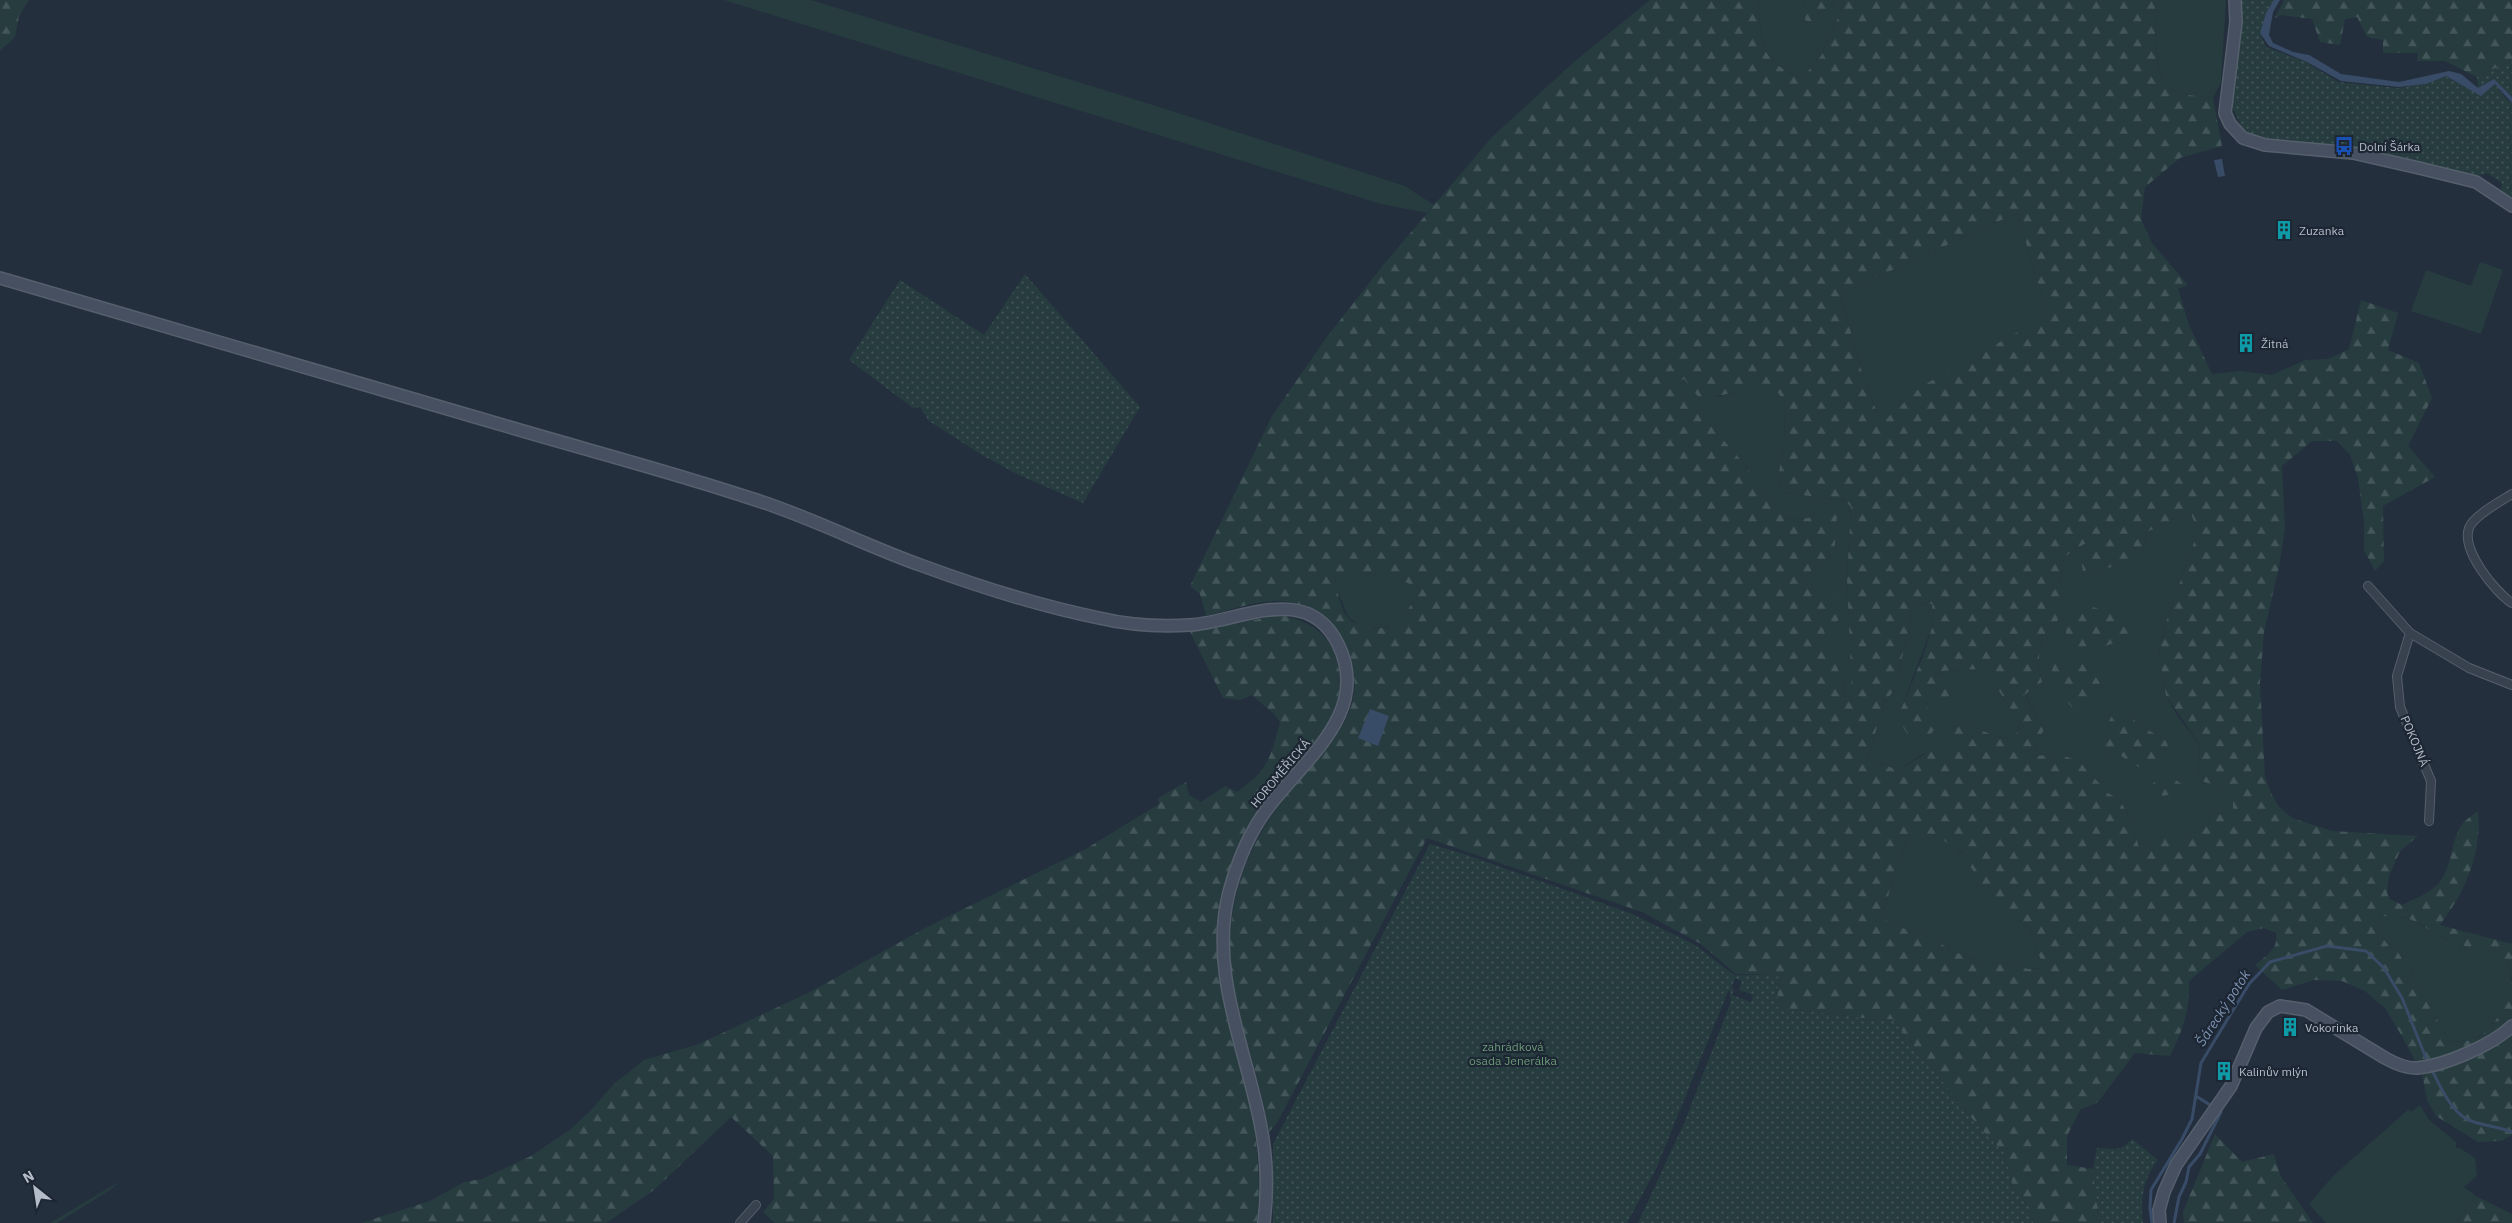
<svg xmlns="http://www.w3.org/2000/svg" width="2512" height="1223" font-family="'IBM Plex Sans',sans-serif">
<style>
.grass{fill:#263c3f;fill-rule:evenodd}
.forest{fill:url(#forest-firs);fill-rule:evenodd}
.garden{fill:url(#garden-dots);fill-rule:evenodd}
.water{fill:#394c67}
.lines{fill:none;stroke-linecap:round;stroke-linejoin:round}
.stream{stroke:#394c67;stroke-width:3}
.street-casing{stroke:#565f6c;stroke-width:10}
.secondary-casing{stroke:#565f6c;stroke-width:14}
.street{stroke:#38414e;stroke-width:8}
.secondary{stroke:#465061;stroke-width:11}
.labels{text-anchor:middle;dominant-baseline:central;stroke-width:4.5;stroke-linejoin:round;paint-order:stroke}
.poi-label{font-size:12px;fill:#b4bcc9;stroke:#1d2633;text-anchor:start}
.street-label{font-size:12px;fill:#b4bcc9;stroke:#1d2633}
.park-label{font-size:12px;fill:#6b9a76;stroke:#1d2633}
.water-label{font-size:14px;font-style:italic;fill:#7c92b1;stroke:#1d2633}
</style>
<defs>
<pattern id="forest-firs" width="22" height="20" patternUnits="userSpaceOnUse" patternTransform="scale(1.25)"><rect width="22" height="20" fill="#263c3f"/><path d="M5 1l3.5 6h-7zM16 11l3.5 6h-7z" fill="#435659"/></pattern>
<pattern id="garden-dots" width="8" height="8" patternUnits="userSpaceOnUse" patternTransform="scale(1.25)"><rect width="8" height="8" fill="#263c3f"/><path d="M2 2h.1M6 6h.1" fill="none" stroke="#435659" stroke-width="1.8" stroke-linecap="round"/></pattern>
</defs>
<rect width="100%" height="100%" fill="#242f3e"/>
<path class="grass" d="M724 0H811L1153 105 1405 186 1434 205 1427 213 1381 204Z
M1758 0H1805L1801 10 1834 5V0H1843L1840 13 1821 56 1802 78C1757 60 1762 43 1758 0Z
M2155 0H2226L2221 82 2213 98C2199 96 2180 96 2169 86 2152 73 2156 21 2155 0Z
M2017 213 2046 310 2039 320 1885 421 1877 412 1866 386 1840 294Z
M2480 262 2503 270 2481 334 2411 311 2426 270 2471 286Z
M1684 379 1718 397 1757 386 1775 389 1784 401 1785 442 1778 476 1784 493 1844 500 1851 507 1847 579 1853 698 1844 696 1843 682 1823 630 1819 594 1806 583 1814 567 1834 555 1826 509 1808 518 1787 520 1741 460 1673 383Z
M2191 514 2198 531 2166 622 2159 653 2166 696 2179 718 2200 745 2198 780 2214 785 2233 797V812L2210 815 2197 832 2185 838H2161L2140 851 2131 819 2119 799 2108 793 2079 761 2059 754 2033 756 2044 729 2024 694 2042 682 2038 666 2042 637 2057 622 2066 601 2060 581 2064 557 2128 516 2121 529 2083 571 2135 564 2142 553 2147 532 2181 515ZM2127 711 2137 723 2166 741 2130 761 2116 753 2094 751Z
M1368 573 1405 581 1420 591 1403 617 1392 627C1369 628 1350 629 1343 604 1340 596 1335 590 1334 582L1338 575Z
M1932 604 1933 624 1897 720 1934 729 1926 703 1932 702 1937 675 1942 671 1981 669 1986 670 2019 723 2017 733 2003 739 1966 724 1949 727 1951 751 1923 754 1898 770 1868 759 1884 702 1894 691 1910 626 1911 605Z
M1917 832C1923 833 1931 834 1937 836 1977 853 1988 906 2027 924L2044 968 2029 969 2001 962H1983L1966 957 1920 933 1893 925 1876 913 1886 905 1894 873 1908 836Z
M2391 914 2410 919 2443 938 2507 960 2512 982 2504 1007 2489 1029 2473 1040 2450 1042 2398 952 2392 950 2376 929 2380 917Z
M2420 1105 2429 1120 2456 1142V1148H2460L2475 1158 2477 1176 2464 1187 2476 1196 2459 1219 2453 1223H2326L2309 1204 2334 1175 2409 1109 2411 1112Z
M120 1181 110 1190 57 1223H50Z"/>
<path class="forest" d="M0 0H29L19 16 15 37 0 51Z
M1650 0H1758C1762 43 1757 60 1802 78L1821 56 1840 13 1843 0H2155C2156 21 2152 73 2169 86 2180 96 2199 96 2213 98L2222 146 2180 158 2145 187 2141 219 2152 243 2188 285 2178 289 2189 325 2212 374 2240 371 2272 375 2305 360 2328 359 2349 349 2361 300 2398 313 2388 350 2419 363 2432 398 2408 446 2435 477 2383 506 2384 561 2375 571 2364 550V522L2358 478 2350 455 2337 441H2312L2282 466 2285 528 2279 567 2264 632 2260 683 2265 777 2272 795 2279 807 2292 818 2332 831 2418 836 2400 851 2389 876 2387 893 2390 899 2402 905C2414 899 2430 893 2439 883 2453 866 2450 842 2462 824 2466 819 2473 815 2478 811 2482 854 2465 892 2440 925L2512 944V980L2507 960C2486 953 2464 947 2444 938 2421 928 2409 910 2380 917L2376 929 2392 950 2398 952 2450 1042C2457 1041 2467 1042 2474 1039 2496 1030 2505 1003 2512 982V1135L2501 1141 2478 1142 2436 1116 2427 1100 2422 1073 2400 1033 2385 1008 2365 991 2342 981 2314 980 2282 990 2255 965C2266 956 2279 949 2276 933L2264 928 2247 932 2189 981C2190 1011 2183 1029 2170 1056L2135 1053 2098 1102 2080 1110 2067 1136V1165L2093 1169 2099 1223H2033L2029 1207 2013 1187 2004 1153 1978 1126 1892 1019 1878 1020 1777 1007 1778 974H1736L1701 944 1642 912 1427 838 1277 1123 1269 1132C1259 1061 1220 990 1232 917 1239 867 1262 824 1294 786 1313 764 1335 744 1347 717 1371 667 1336 603 1280 601 1255 600 1229 611 1206 616L1200 594 1190 586 1272 416 1326 338 1384 264 1492 137 1574 62ZM2017 213 2046 310 2039 320 1922 386 1885 420 1877 412 1866 386 1840 294ZM1684 379 1700 399C1727 396 1748 386 1775 389L1784 401 1785 442 1778 476 1784 493 1844 500 1851 507 1847 579 1852 698 1844 696 1843 682 1824 631 1840 619 1837 597 1819 594 1806 583 1814 567 1834 555 1837 515 1826 509 1808 518 1787 520 1741 460 1674 384ZM2191 514 2198 531 2166 622 2159 653 2166 696 2200 745 2198 780 2214 785 2233 797V812L2210 815 2197 832 2185 838H2161L2140 851 2131 819 2119 799 2108 793 2079 761 2059 754 2033 756 2044 729 2024 695 2042 682 2038 666 2042 637 2057 622 2067 601 2060 581 2064 557 2127 517 2121 529 2079 552 2083 571 2136 564 2142 553 2147 532 2181 515ZM1368 573 1404 581 1420 591 1403 617 1392 627 1376 628 1352 622 1344 613 1334 582 1338 576ZM1932 604 1933 624 1923 656 1897 719 1909 736H1929L1935 729 1926 703 1948 698 1956 685 1937 674 1942 671 1981 669 1986 670 2019 723 2017 733 2003 739 1966 724 1948 727 1951 751 1935 748 1898 770 1868 759 1884 702 1894 691 1910 626 1911 605ZM1918 832 1937 836 1961 852 1997 908 2027 924 2044 968 2029 969 2001 962H1983L1966 957 1920 933 1893 925 1876 913 1886 905 1894 873 1908 836Z
M1805 0H1834L1832 14 1821 21H1806L1801 10Z
M2284 0H2512V60L2477 77 2445 61H2417L2418 53H2383V40L2367 37 2357 17 2345 19 2340 45 2320 42 2312 19 2281 15 2275 18Z
M2093 607 2128 619 2129 637C2107 646 2086 656 2066 640V622L2071 617Z
M1280 615C1305 620 1326 630 1335 655 1358 718 1293 761 1260 806 1244 828 1234 854 1225 881 1199 965 1239 1043 1254 1125 1259 1158 1260 1190 1257 1223H775L763 1212 774 1199 773 1156 731 1117 654 1190 606 1223H361L430 1201 464 1182 482 1179 531 1156 571 1129 593 1108 614 1084 644 1060 699 1044 812 991 927 927 1084 850 1159 804 1158 798 1186 782 1189 795 1201 802 1225 786 1237 792C1269 769 1270 759 1280 722L1274 714 1252 695 1240 700 1223 698 1190 632Z
M2056 658 2087 665 2100 683 2090 695 2072 708 2050 676Z
M2116 708 2127 711 2137 723 2166 741 2170 751 2162 767 2152 775 2116 753 2093 751Z
M2173 778 2186 787 2178 793 2163 796 2149 787 2158 779Z
M2215 1134 2242 1162 2274 1154 2280 1175 2313 1223H2184L2183 1212Z
M2476 1196 2512 1214V1223H2453L2459 1219Z"/>
<path class="garden" d="M2241 0H2274L2260 33 2266 47 2306 62 2338 82 2398 88 2425 84 2445 76 2481 95 2495 84 2508 101 2512 103V199L2501 191 2502 183 2487 173 2479 176 2371 153 2366 150 2254 136 2243 129 2232 107 2242 12Z
M2512 60V97L2494 79 2478 88 2477 77Z
M1025 274 1140 407 1083 503 1019 475 982 455 929 421 920 407 913 408 849 360 900 280 984 335Z
M1430 844 1467 855 1630 913 1695 945 1734 975 1778 974 1777 1007 1878 1020 1892 1019 1978 1126 2004 1153 2013 1187 2029 1207 2033 1223H1638L1685 1121 1729 1007 1731 1000 1729 989 1656 1169 1627 1223H1273V1144ZM1735 978 1742 981 1739 990 1753 995 1751 1002 1732 995 1734 989 1731 988Z
M2132 1139 2158 1160C2143 1178 2140 1200 2143 1223H2099L2093 1169 2097 1148C2112 1148 2120 1153 2132 1139Z"/>
<path class="water" d="M2274 0H2280L2273 12 2269 35 2273 43 2293 52 2309 55 2341 74 2399 82 2449 71 2461 74 2478 88 2494 79 2512 97V103L2495 84 2481 96 2446 76 2426 84 2399 87 2341 81 2307 62 2269 46 2260 33 2266 13Z
M2222 159 2225 176 2218 177 2214 160Z
M1370 709 1389 716 1378 746 1358 738Z"/>
<g class="lines">
<path class="stream" d="M2431 1068C2440 1086 2453 1117 2474 1122 2487 1126 2499 1127 2512 1132
M2152 1223 2150 1208 2151 1190 2182 1139 2192 1119 2201 1063 2249 984 2270 962 2327 946 2366 951 2384 968 2402 998 2428 1063
M2174 1223 2179 1197 2186 1182 2189 1167 2200 1154 2221 1112 2196 1096"/>
<g class="street-casing">
<path id="street" d="M2512 494C2501 501 2473 516 2469 528 2461 550 2495 592 2512 603
M2368 586 2410 633 2469 668 2512 685
M2410 633 2397 676 2400 707 2431 781 2429 821
M740 1223 756 1205"/>
</g>
<g class="secondary-casing">
<path id="secondary" d="M2235 0 2236 22 2225 113 2230 124 2243 138 2265 145 2353 153 2419 168 2476 182 2512 206
M0 278C166 327 332 375 499 424 583 449 669 471 753 499 811 517 866 546 923 566 980 587 1040 606 1099 618 1129 625 1160 627 1190 625 1239 622 1307 581 1338 644 1372 713 1303 760 1267 809 1249 833 1237 863 1229 892 1209 970 1245 1047 1260 1122 1267 1155 1268 1189 1264 1223
M2160 1223 2159 1210 2164 1192 2176 1165 2231 1086 2256 1028 2268 1012 2280 1006 2306 1010 2385 1058C2394 1063 2407 1069 2418 1068 2446 1065 2492 1045 2512 1026"/>
</g>
<use href="#street" class="street"/>
<use href="#secondary" class="secondary"/>
</g>
<defs>
<g id="bus-bare" transform="scale(1.5)"><path d="M-5-6H5V4H4V6H2V4H-2V6H-4V4H-5ZM-3.5-4V0h7V-4ZM-3.5 1.2v1.5H-2V1.2ZM2 1.2v1.5H3.5V1.2Z" fill="#1a4fb4" stroke="#1d2633" stroke-width="2.5" paint-order="stroke"/></g>
<g id="building-bare" transform="scale(1.5)"><path d="M-4-6H4V6H1V3H-1V6H-4ZM-2.5-4.3h1.7v1.8h-1.7ZM.8-4.3h1.7v1.8H.8ZM-2.5-1h1.7V.8h-1.7ZM.8-1h1.7V.8H.8Z" fill="#0f9aa8" stroke="#1d2633" stroke-width="2.5" paint-order="stroke"/></g>
</defs>
<g fill-rule="evenodd">
<use href="#bus-bare" x="2344" y="146"/>
<use href="#building-bare" x="2284" y="230"/>
<use href="#building-bare" x="2246" y="343"/>
<use href="#building-bare" x="2290" y="1027"/>
<use href="#building-bare" x="2224" y="1071"/>
</g>
<g class="labels">
<g class="poi-label">
<text x="2359" y="146">Dolní Šárka</text>
<text x="2299" y="230">Zuzanka</text>
<text x="2261" y="343">Žitná</text>
<text x="2305" y="1027">Vokorinka</text>
<text x="2239" y="1071">Kalinův mlýn</text>
</g>
<g class="street-label">
<text transform="translate(2415 741) rotate(67)">POKOJNÁ</text>
<text transform="translate(1280 773) rotate(-50)">HOROMĚŘICKÁ</text>
</g>
<g class="park-label">
<text x="1513" y="1046">zahrádková<tspan x="1513" dy="14">osada Jenerálka</tspan></text>
</g>
<g class="water-label">
<text transform="translate(2223 1008) rotate(-57)">Šárecký potok</text>
</g>
</g>
<g transform="translate(35 1188) rotate(330)" stroke="#1d2633" stroke-width="4" paint-order="stroke">
<path d="M0-4L9 19L0 12L-9 19Z" fill="#b4bcc9"/>
<text y="-8" font-size="14" font-weight="bold" text-anchor="middle" fill="#b4bcc9">N</text>
</g>
</svg>
